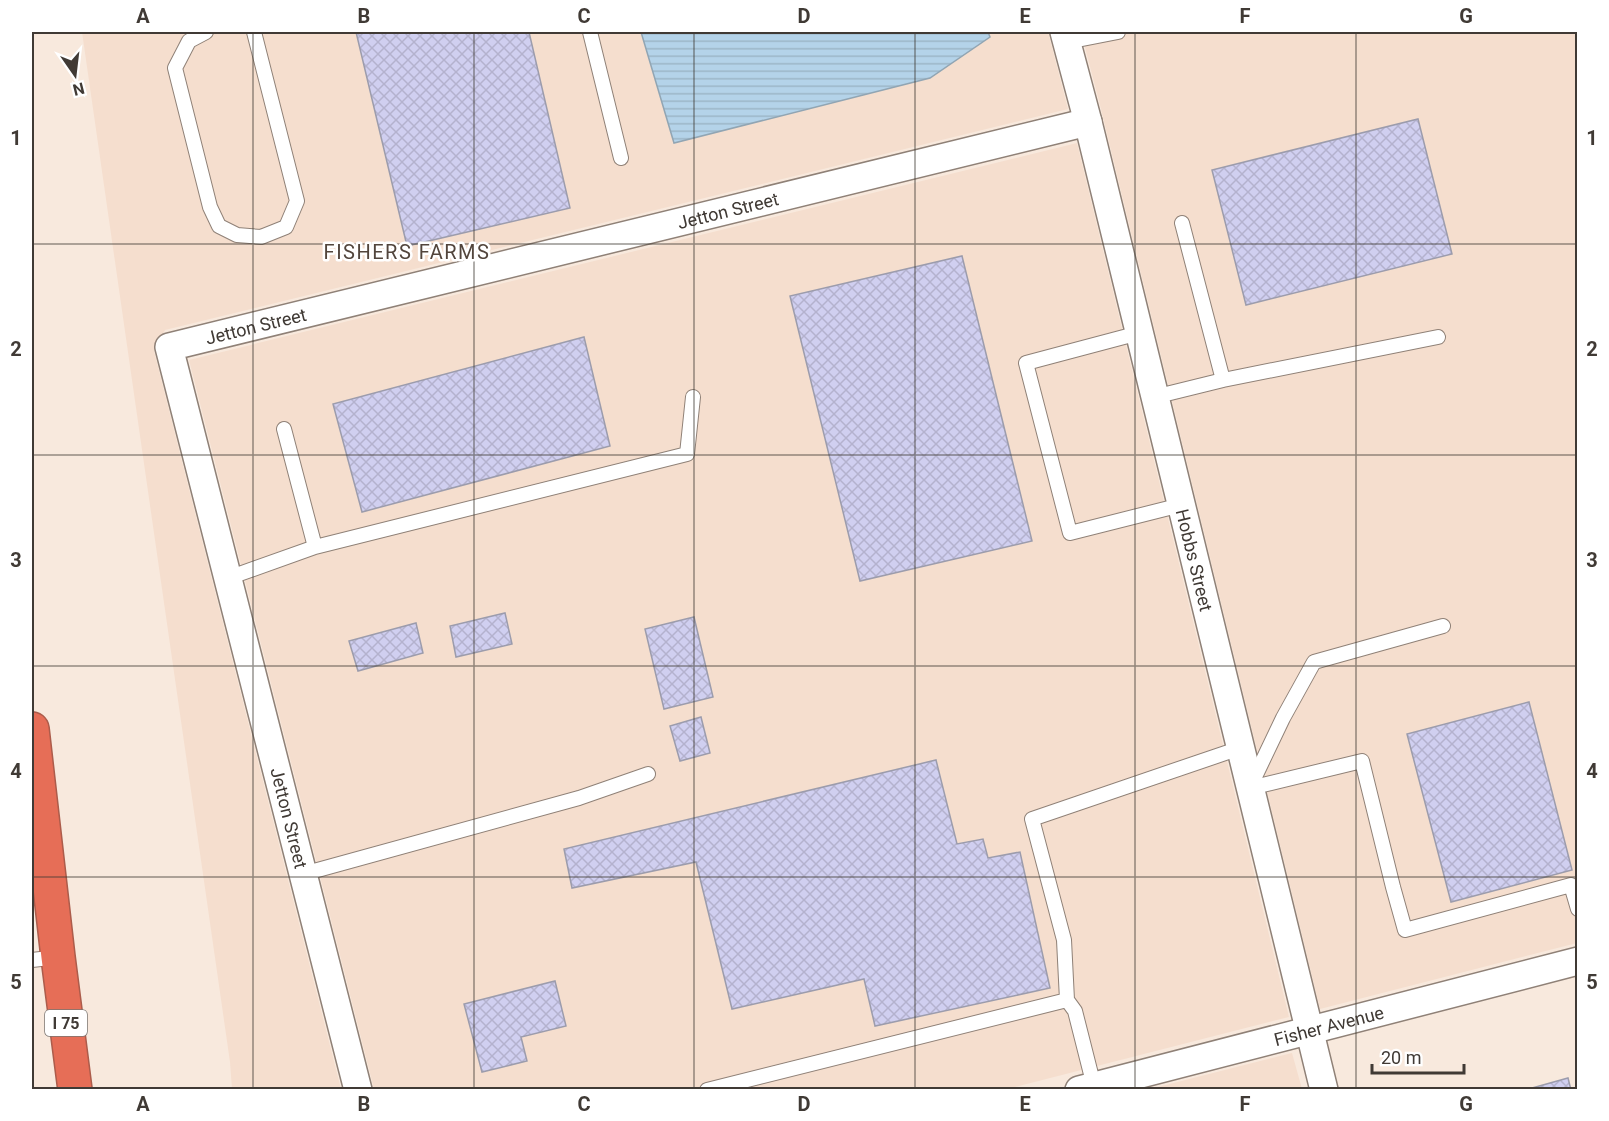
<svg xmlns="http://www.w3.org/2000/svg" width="1609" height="1121" font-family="Roboto,sans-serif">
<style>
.built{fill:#f5dece}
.water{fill:url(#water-rules);stroke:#91a5b3;stroke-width:1.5}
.building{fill:url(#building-cross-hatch);stroke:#9c9cac;stroke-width:1.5}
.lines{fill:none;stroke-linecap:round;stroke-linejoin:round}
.service-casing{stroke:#8f8177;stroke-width:16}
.minor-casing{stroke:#8f8177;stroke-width:30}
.motorway-casing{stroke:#ac5c4b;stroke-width:36}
.service{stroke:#fff;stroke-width:14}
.minor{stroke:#fff;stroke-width:27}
.motorway{stroke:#e66e57;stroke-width:33}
.grid{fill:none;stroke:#403a35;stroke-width:1.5;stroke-opacity:0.55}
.labels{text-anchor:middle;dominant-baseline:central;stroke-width:5;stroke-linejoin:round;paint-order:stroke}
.shield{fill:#fff;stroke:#797572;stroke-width:1.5}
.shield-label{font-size:16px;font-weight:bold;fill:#403a35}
.street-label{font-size:18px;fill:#403a35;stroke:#fff}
.neighbourhood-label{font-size:20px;letter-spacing:1.5px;fill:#52453c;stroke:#fff}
.neatline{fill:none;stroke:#403a35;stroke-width:2}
.grid-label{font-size:20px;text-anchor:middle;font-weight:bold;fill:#403a35}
</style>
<defs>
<pattern id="water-rules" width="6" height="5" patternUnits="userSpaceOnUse" patternTransform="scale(1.5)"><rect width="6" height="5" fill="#b4d3e9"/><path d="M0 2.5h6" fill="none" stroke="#9cb6c8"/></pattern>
<pattern id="building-cross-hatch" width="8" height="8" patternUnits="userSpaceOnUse" patternTransform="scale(1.5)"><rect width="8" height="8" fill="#d0cff0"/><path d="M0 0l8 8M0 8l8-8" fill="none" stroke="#b4b2ce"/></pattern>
</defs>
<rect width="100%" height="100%" fill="#f8e9dd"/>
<path class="built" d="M82 32H641L674 142 990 37 988 32H1048L1068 109 165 330 154 351 341 1089H232L230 1062Z
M1081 32H1577V943L1320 1009 1099 101Z
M1077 143 1289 1017 1007 1089H374L189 360Z
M1292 1053 1302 1089H1150Z"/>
<path class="water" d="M641 32H988L990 37 930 78 674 143Z"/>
<path class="building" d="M356 32H529L570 208 407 246Z
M1418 119 1452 254 1246 305 1212 170Z
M962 256 1032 541 860 581 790 296Z
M584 337 610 446 362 512 333 404Z
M505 613 512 644 456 657 450 626Z
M694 617 713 697 664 709 645 629Z
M416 623 423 653 358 671 349 641Z
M1529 702 1572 870 1451 902 1407 734Z
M701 717 710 753 680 761 670 726Z
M936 760 957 844 983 839 988 858 1020 852 1050 988 875 1026 864 979 732 1009 696 862 572 888 564 849Z
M555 981 566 1026 521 1037 527 1061 482 1072 464 1004Z
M1568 1078 1571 1090H1525Z"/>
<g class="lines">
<g class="service-casing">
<path id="service" d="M206 32 189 41 175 68 210 207 219 226 237 235 261 237 286 227 297 201 254 32
M590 32 621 158
M1067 42 1118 32
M1182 223 1223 380
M1139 333 1026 363 1070 533 1181 505
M1154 397 1223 380 1438 337
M284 429 315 547
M228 578 315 547 687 454 693 397
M1252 783 1283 718 1314 662 1443 626
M1250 788 1362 761 1393 887 1405 930 1571 885 1578 909
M303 874 579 798 648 774
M32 960 58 957
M1067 1000 1064 940 1032 819 1240 748
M707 1090 1067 1000 1075 1011 1094 1086"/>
</g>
<g class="minor-casing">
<g id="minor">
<path id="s1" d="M1064 32 1088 122 1324 1090"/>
<path id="s2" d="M358 1090 169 347 1088 122"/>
<path id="s3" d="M1079 1090 1578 961"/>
</g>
</g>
<g class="motorway-casing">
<path id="motorway" d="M32 729 58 957 75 1090"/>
</g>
<use href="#service" class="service"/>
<use href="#minor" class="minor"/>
<use href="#motorway" class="motorway"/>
</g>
<path class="grid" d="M253 32V1090M474 32V1090M694 32V1090M915 32V1090M1135 32V1090M1356 32V1090M32 244H1578M32 455H1578M32 666H1578M32 877H1578"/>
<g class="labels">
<rect class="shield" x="45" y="1010" width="42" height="26" rx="4.5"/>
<g class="shield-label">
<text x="66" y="1023">I 75</text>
</g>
<g class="street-label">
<text stroke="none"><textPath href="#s2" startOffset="1342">Jetton Street</textPath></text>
<text stroke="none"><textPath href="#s2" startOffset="856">Jetton Street</textPath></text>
<text stroke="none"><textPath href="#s1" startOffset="544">Hobbs Street</textPath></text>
<text transform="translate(289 818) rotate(76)">Jetton Street</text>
<text stroke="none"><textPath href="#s3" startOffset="258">Fisher Avenue</textPath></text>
</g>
<g class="neighbourhood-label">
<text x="407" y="252">FISHERS FARMS</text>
</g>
</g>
<rect width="1609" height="1121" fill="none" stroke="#ffffff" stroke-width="66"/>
<g transform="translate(75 75) rotate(166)" stroke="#ffffff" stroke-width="4.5" paint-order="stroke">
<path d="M0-4.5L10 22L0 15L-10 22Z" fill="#403a35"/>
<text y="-9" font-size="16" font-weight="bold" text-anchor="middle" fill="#403a35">N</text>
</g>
<path d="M1372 1064v9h92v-9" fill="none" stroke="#403a35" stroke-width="3"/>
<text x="1381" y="1064" font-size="18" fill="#403a35" stroke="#ffffff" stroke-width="4.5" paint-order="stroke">20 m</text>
<rect x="33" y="33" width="1543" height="1055" class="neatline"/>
<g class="grid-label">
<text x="143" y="23">A</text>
<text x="364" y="23">B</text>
<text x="584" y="23">C</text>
<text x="804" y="23">D</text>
<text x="1025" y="23">E</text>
<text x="1245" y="23">F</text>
<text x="1466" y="23">G</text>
<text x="16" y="145">1</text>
<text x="1592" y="145">1</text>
<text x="16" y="356">2</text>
<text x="1592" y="356">2</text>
<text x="16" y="567">3</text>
<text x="1592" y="567">3</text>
<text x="16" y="778">4</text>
<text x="1592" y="778">4</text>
<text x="16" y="989">5</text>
<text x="1592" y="989">5</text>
<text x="143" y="1111">A</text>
<text x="364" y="1111">B</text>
<text x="584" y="1111">C</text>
<text x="804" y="1111">D</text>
<text x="1025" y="1111">E</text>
<text x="1245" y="1111">F</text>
<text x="1466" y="1111">G</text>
</g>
</svg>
